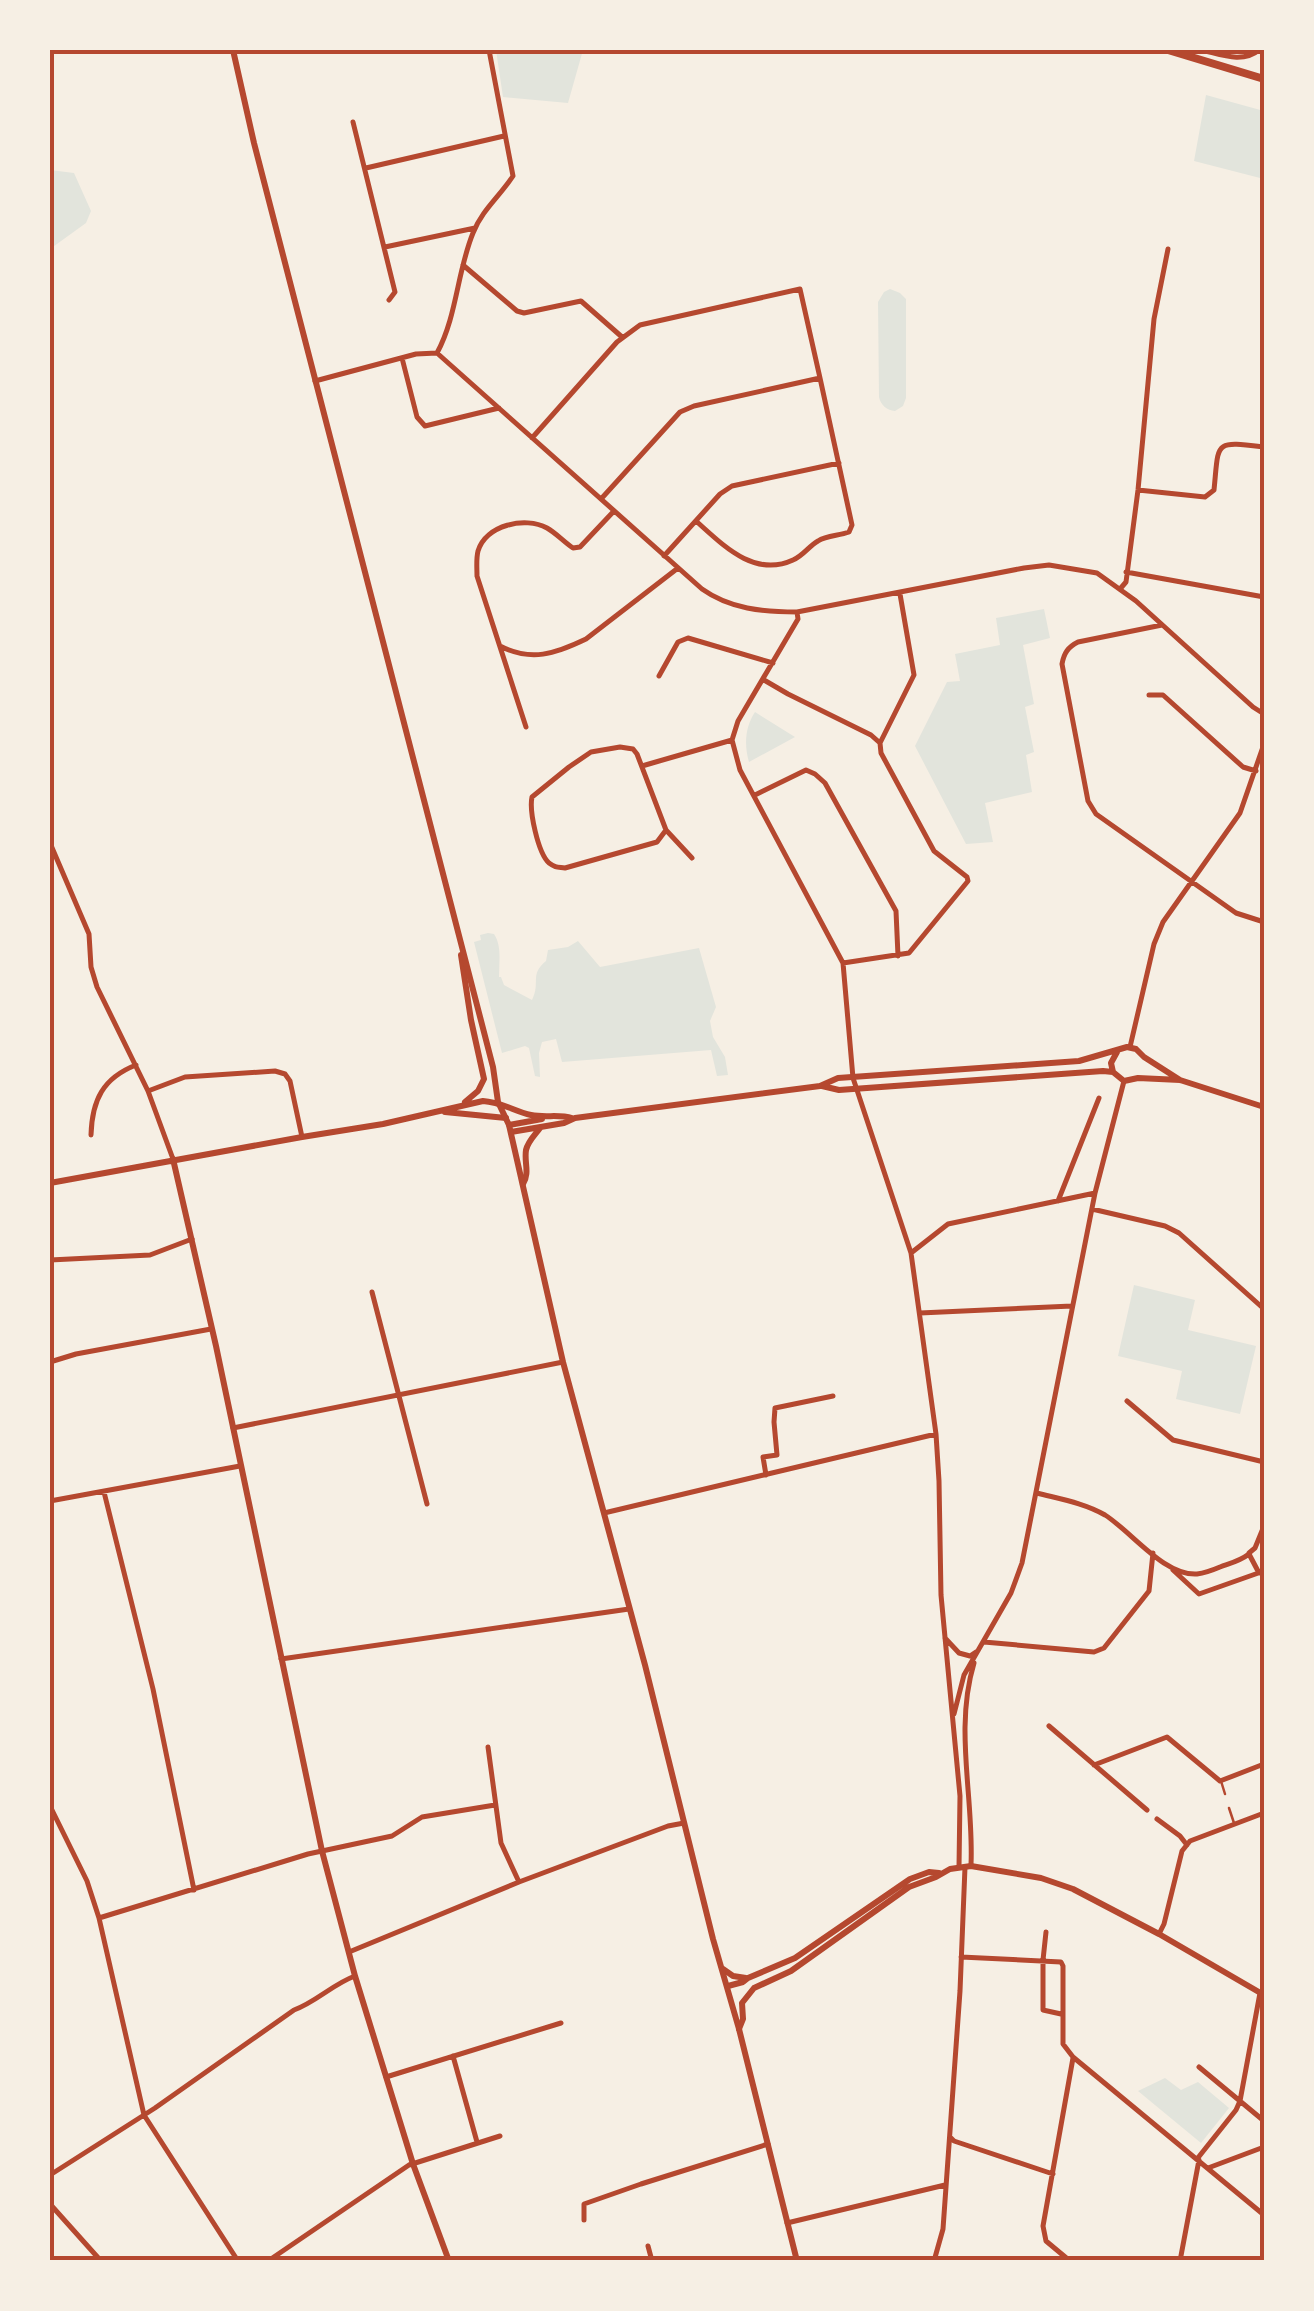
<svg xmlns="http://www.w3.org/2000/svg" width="1314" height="2311" font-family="'Golos Text',sans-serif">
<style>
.green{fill:#e2e4dc}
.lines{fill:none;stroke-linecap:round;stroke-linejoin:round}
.service{stroke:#b5482f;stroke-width:2.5}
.minor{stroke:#b5482f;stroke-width:5}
.tertiary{stroke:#b5482f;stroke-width:6}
.secondary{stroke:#b5482f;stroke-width:6}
.primary{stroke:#b5482f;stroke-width:8}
.neatline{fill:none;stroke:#b5482f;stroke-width:4}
</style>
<rect width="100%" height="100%" fill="#f6efe4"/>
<path class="green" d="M496 50H583L568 103 503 97Z
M1206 95 1264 111V179L1194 161Z
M50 170 74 173 91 211 86 223 50 249Z
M890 289 900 293 906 299V398L903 406 895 411C887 410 881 406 879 397L878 302 884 292Z
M1044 609 1050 638 1023 645 1034 704 1025 707 1034 752 1026 755 1032 792 985 803 993 842 966 844 915 746 947 682 960 681 955 654 1000 645 996 618Z
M755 712 795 737 749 762C744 745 745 727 755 712Z
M488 933 494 934C502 946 499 962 499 977H501L504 985 532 1000C541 982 529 975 546 961L548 950 568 947 578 941 600 967 699 948 716 1007 710 1021 713 1037 725 1057 728 1075 717 1076 711 1050 562 1062 556 1039 542 1042 539 1053 540 1077 535 1076 529 1048 525 1046 502 1053 474 942 481 940 480 935Z
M1134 1285 1195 1300 1188 1330 1256 1346 1240 1414 1176 1399 1182 1371 1118 1356Z
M1165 2078 1181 2090 1198 2082 1229 2108 1201 2143 1138 2091Z"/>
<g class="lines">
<path class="service" d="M1221 1781 1225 1794
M1229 1808 1234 1823"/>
<path class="minor" d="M1201 50C1220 54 1242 64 1259 50
M353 122 395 292 389 300
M366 168 504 136
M385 247 475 228
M463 265 517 311 524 313 581 301 622 337
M437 353C457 316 457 272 473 233 482 210 500 196 513 176L489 50
M402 358 417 417 425 426 499 408
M315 381 416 354 437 353 702 589C730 609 763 612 797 612L1024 568 1049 565 1097 573 1136 601 1253 707 1264 714
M532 438 617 342 640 325 800 289 820 378 694 406 680 412 601 499
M1138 490 1205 497 1214 490C1219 441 1213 441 1264 447
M696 521C723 545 754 578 793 560 803 556 809 546 818 541 827 535 839 536 849 532L852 525 820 378
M664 556 720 494 732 486 839 463
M1126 572 1264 597
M1120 589 1126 582 1138 490 1154 319 1168 249
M797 612 798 619 738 721 732 740 740 770 843 963 853 1078 911 1253
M1162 625 1078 642C1068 647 1064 653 1062 664L1088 801 1096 814 1236 913 1264 922
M500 646C531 662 555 654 586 639L678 568
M659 676 678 642 688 638 773 663
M764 680 788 694 871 735 880 743
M1149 695H1163L1243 767 1256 771
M526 727 477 576C477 568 476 559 478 551 486 525 525 516 547 528 556 533 564 542 573 548L580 547 614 511
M620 747 633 749 637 754 666 830 657 842 565 868C557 867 556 868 549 863 538 853 529 811 532 797L569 767 591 752Z
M642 766 732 740
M755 795 806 770 815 774 825 783 896 911 898 956
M666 830 692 858
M50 843 89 934 91 967 97 987 148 1091 173 1159
M843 963 909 953 968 881 967 877 934 851 881 753 880 743 914 675 900 594
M1130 1047 1154 944 1163 922 1240 813 1264 744
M148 1091 185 1077 275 1071 285 1074 290 1081 302 1137
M91 1135C92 1100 103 1078 136 1065
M1058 1201 1099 1098
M1092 1209 1165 1226 1179 1233 1264 1309
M50 1260 150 1255 192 1239
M372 1292 427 1504
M920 1313 1072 1306
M50 1362 76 1354 211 1329
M1127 1401 1173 1440 1264 1462
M233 1428 563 1362
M766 1475 763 1457 777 1455 774 1422 775 1408 833 1396
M104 1492 153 1689 194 1890
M1037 1493C1060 1499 1084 1503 1105 1515 1132 1532 1164 1576 1197 1574 1205 1573 1213 1570 1220 1567 1231 1563 1240 1561 1249 1554L1259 1573
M50 1501 240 1466
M604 1513 936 1434
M1249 1553 1255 1548 1264 1526
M1173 1570 1199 1594 1264 1571
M945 1638 959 1653 970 1656 976 1652
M984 1642 1094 1652 1104 1648 1149 1591 1153 1553
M281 1659 629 1609
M954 1714 964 1675 1011 1593 1022 1563 1095 1193 1124 1081
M1049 1726 1147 1810
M488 1747 501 1843 519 1882
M1094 1765 1167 1737 1220 1781 1264 1764
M50 1806 87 1881 99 1918 144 2115 238 2261
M1157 1819 1180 1836 1187 1845
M971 1865C974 1797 954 1730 974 1663
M959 1867 960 1796 941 1595 939 1481 936 1434 911 1253 948 1224 1095 1193
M99 1918 308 1854 392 1836 422 1817 495 1805
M1046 1932 1043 1960V2010L1061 2014
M1159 1934 1164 1924 1182 1851 1190 1841 1264 1813
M349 1952 519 1882 668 1826 684 1823
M961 1957 1061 1962 1063 1966V2044L1073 2057 1264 2215
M453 2056 477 2142
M1199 2067 1264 2121
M386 2077 561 2023
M950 2137 954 2141 1053 2174
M1197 2159 1236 2110 1240 2101 1260 1993
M1208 2168 1264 2147
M50 2175 155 2108 294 2010C316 2002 333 1984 355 1976
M50 2204 101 2261
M584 2220V2204L641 2184 768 2144
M787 2223 945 2185
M648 2246 652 2261
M268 2261 409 2165 500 2136
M934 2261 943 2229 960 1991 965 1867
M1070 2261 1046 2241 1043 2226 1073 2058
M1180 2261 1199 2160"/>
<path class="tertiary" d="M461 955 471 1020 484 1079 478 1091 465 1102
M1113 1072 1111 1063 1117 1052
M822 1086 839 1090 1103 1071 1113 1072 1124 1081 1138 1078 1180 1080 1264 1107
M445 1112 506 1118
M509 1125 542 1119
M511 1132 564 1123 575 1118 820 1086 838 1078 1079 1061 1127 1047 1136 1049 1144 1057 1180 1080
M173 1159 216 1346 322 1851 355 1976 413 2164 449 2261
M50 1183 302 1137 383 1124 483 1101C501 1102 514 1111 531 1115 545 1118 559 1114 572 1118
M523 1184C530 1172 524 1163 526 1150 528 1141 535 1135 540 1128
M723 1969 733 1976 746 1978
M728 1986 743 1982 748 1978 795 1958 910 1879 929 1872 939 1873
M739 2029 743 2019 742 2003 754 1988 791 1971 909 1887 936 1877 950 1869 971 1866 1041 1878 1073 1889 1159 1934 1264 1995"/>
<path class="secondary" d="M233 50 254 143 493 1067 498 1102 509 1125 563 1362 645 1665 713 1939 739 2029 797 2261"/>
<path class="primary" d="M1168 50 1264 79"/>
</g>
<rect width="1314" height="2311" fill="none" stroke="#f6efe4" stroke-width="105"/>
<rect x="52" y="52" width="1210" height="2206" class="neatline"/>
</svg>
